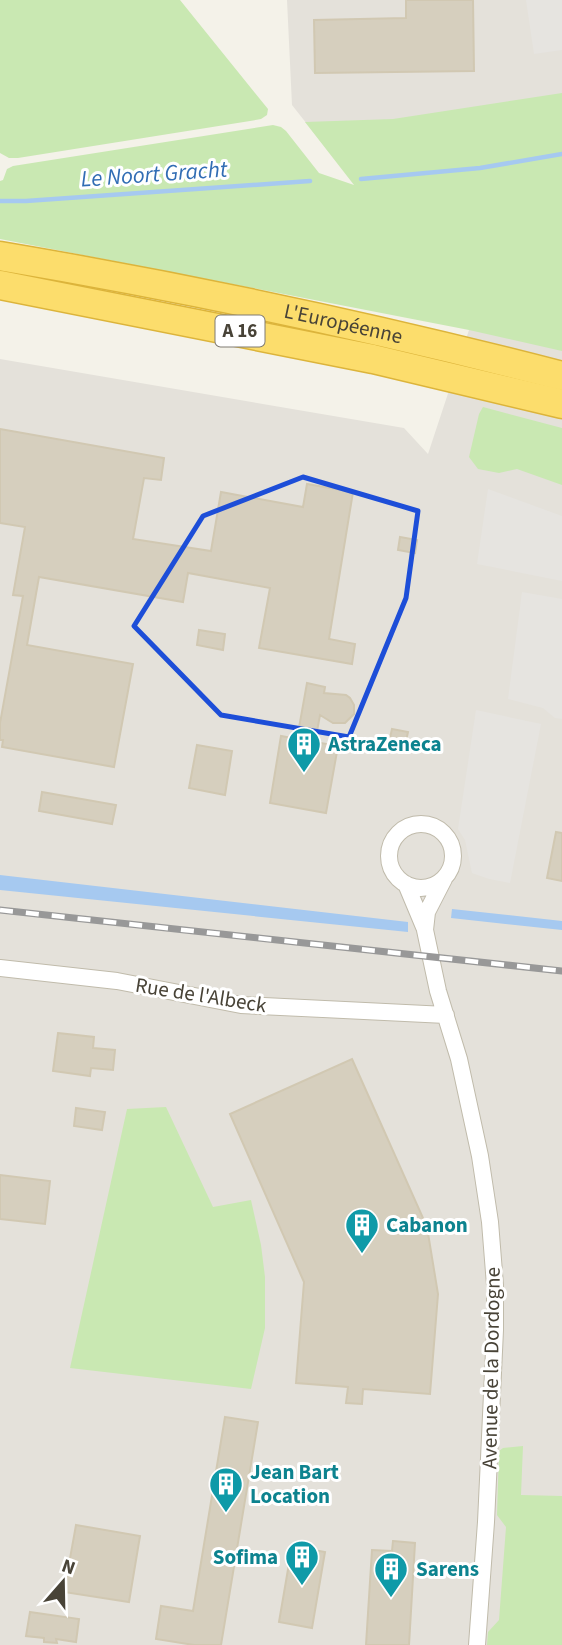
<svg xmlns="http://www.w3.org/2000/svg" width="562" height="1645" font-family="'Source Sans 3',sans-serif">
<style>
.industrial{fill:#e4e1da}
.green{fill:#c9e8b2}
.parking{fill:#e6e4e0}
.water{fill:#a6c9f0}
.lines{fill:none;stroke-linecap:round;stroke-linejoin:round}
.stream{stroke:#a6c9f0;stroke-width:4.5}
.building{fill:#d6cfbe;stroke:#d1c8b2;stroke-width:2}
.minor-casing{stroke:#c0bbab;stroke-width:18}
.motorway-casing{stroke:#dcb43b;stroke-width:31}
.minor{stroke:#fff;stroke-width:16}
.motorway{stroke:#fcdd6c;stroke-width:28}
.rail-casing{stroke:#989898;stroke-width:7}
.rail{stroke:#fff;stroke-width:4.5;stroke-dasharray:13;stroke-linecap:butt}
.marked{fill:none;stroke:#1d4ed8;stroke-width:5;stroke-linejoin:round}
.labels{text-anchor:middle;dominant-baseline:central;stroke-width:6;stroke-linejoin:round;paint-order:stroke}
.shield{fill:#fff;stroke:#7f7b73;stroke-width:2}
.shield-label{font-size:19px;font-weight:bold;fill:#484337}
.street-label{font-size:21px;fill:#484337;stroke:#fff}
.culture-label{font-size:21px;font-weight:bold;fill:#0d838f;stroke:#fff;text-anchor:start}
.water-label{font-size:23px;font-style:italic;fill:#316db4;stroke:#fff}
</style>
<rect width="100%" height="100%" fill="#f4f2e9"/>
<path class="industrial" d="M287 0H562V1645H0V359L404 428 428 454 469 330 292 105Z"/>
<path class="green" d="M0 0H180L268 109 267 115 261 119 250 121 18 158H9L0 153Z
M562 93V351L469 330 0 239V181L3 180 7 169 13 166 273 125 281 127 286 131 319 173 354 185 305 122 393 119Z
M483 407 562 428V485L517 469 499 473 478 469 469 457 479 414Z
M166 1107 213 1207 251 1200 261 1245 265 1277V1328L251 1389 70 1368 127 1109Z
M523 1446 521 1495 562 1496V1645H487L488 1632 499 1620 506 1527 497 1515 499 1451 503 1448Z"/>
<path class="parking" d="M526 0H562V50L534 54Z
M488 489 562 516V581L477 564Z
M522 592 562 599V719L555 718 543 708 508 699Z
M476 710 541 724 510 883 489 879 472 873 465 840 458 829Z"/>
<path class="water" d="M0 875 408 922V932L0 890Z
M452 909 562 921V930L451 918Z"/>
<g class="lines">
<path class="stream" d="M361 179 480 168 562 154
M0 201H26L310 181"/>
</g>
<path class="building" d="M406 0H473L474 71 315 73 314 20 406 18Z
M0 429 164 458 161 480 144 478 133 539 211 551 221 492 303 507 307 484 353 492 329 639 355 644 352 664 259 648 270 588 188 573 183 602 39 577 27 645 133 664 114 767 2 747 3 740H0V723L23 596 13 595 25 527 0 523Z
M400 537 417 540 415 553 398 550Z
M199 630 225 634 223 650 197 645Z
M307 683 325 687 324 693 346 695 350 698 354 705V714L345 723H333L320 715 315 742 338 746 326 813 270 803 281 736 297 739Z
M392 729 408 732 404 750 388 747Z
M197 745 232 751 225 795 189 788Z
M42 792 116 805 112 824 39 811Z
M556 832 562 833V881L547 878Z
M58 1033 94 1037 93 1048 115 1050 113 1070 91 1068 90 1076 53 1071Z
M352 1059 427 1227 438 1294 430 1394 363 1389 362 1404 346 1403 348 1387 296 1383 304 1282 230 1114Z
M76 1108 105 1112 102 1130 74 1126Z
M0 1175 50 1181 45 1224 0 1219Z
M225 1417 258 1422 221 1645H194L156 1639 161 1606 193 1611Z
M76 1525 140 1536 129 1602 64 1592Z
M393 1541 415 1543 409 1645H366L372 1550 392 1551Z
M292 1546 325 1552 312 1628 279 1622Z
M30 1612 79 1619 76 1642 56 1639 57 1643 44 1642V1638L26 1636Z"/>
<g class="lines">
<g class="minor-casing">
<path id="minor" d="M389 856a32 32 0 1 1 64 0a32 32 0 1 1-64 0Z
M444 879 427 912 425 930 438 991 459 1059 480 1156 490 1222 495 1285V1330L486 1522 477 1645
M406 884 424 927
M0 968 117 981 241 1005 446 1015"/>
</g>
<g class="motorway-casing">
<g id="motorway">
<path id="s1" d="M0 256C189 288 377 328 562 376"/>
<path d="M0 285 373 359 562 404"/>
</g>
</g>
<use href="#minor" class="minor"/>
<use href="#motorway" class="motorway"/>
<g class="rail-casing">
<path id="rail" d="M0 910 562 971"/>
</g>
<use href="#rail" class="rail"/>
</g>
<path class="marked" d="M303 477 418 511 406 598 349 737 221 715 134 626 203 516Z"/>
<defs>
<g id="building-pin" transform="scale(1.75)"><path d="M0 17L-7.5 6A9.5 9.5 0 1 1 7.5 6Z" fill="#0f9aa8" stroke="#fff"/><path d="M-4-6H4V6H1V3H-1V6H-4ZM-2.5-4.3h1.7v1.8h-1.7ZM.8-4.3h1.7v1.8H.8ZM-2.5-1h1.7V.8h-1.7ZM.8-1h1.7V.8H.8Z" fill="#fff"/></g>
</defs>
<g fill-rule="evenodd">
<use href="#building-pin" x="304" y="744"/>
<use href="#building-pin" x="362" y="1225"/>
<use href="#building-pin" x="226" y="1484"/>
<use href="#building-pin" x="302" y="1557"/>
<use href="#building-pin" x="391" y="1569"/>
</g>
<g class="labels">
<rect class="shield" x="215.5" y="315.5" width="49" height="31" rx="5"/>
<g class="shield-label">
<text x="240" y="331">A 16</text>
</g>
<g class="street-label">
<text stroke="none"><textPath href="#s1" startOffset="350">L'Européenne</textPath></text>
<text transform="translate(201 995) rotate(9)">Rue de l'Albeck</text>
<text transform="translate(491 1368) rotate(-89)">Avenue de la Dordogne</text>
</g>
<g class="culture-label">
<text x="328" y="744">AstraZeneca</text>
<text x="386" y="1225">Cabanon</text>
<text x="250" y="1472">Jean Bart<tspan x="250" dy="24">Location</tspan></text>
<text x="278" y="1557" text-anchor="end">Sofima</text>
<text x="416" y="1569">Sarens</text>
</g>
<g class="water-label">
<text transform="translate(154 174) rotate(-4)">Le Noort Gracht</text>
</g>
</g>
<g transform="translate(63 1582) rotate(20)" stroke="#ffffff" stroke-width="5" paint-order="stroke">
<path d="M0-5L12 26L0 18L-12 26Z" fill="#484337"/>
<text y="-10" font-size="19" font-weight="bold" text-anchor="middle" fill="#484337">N</text>
</g>
</svg>
